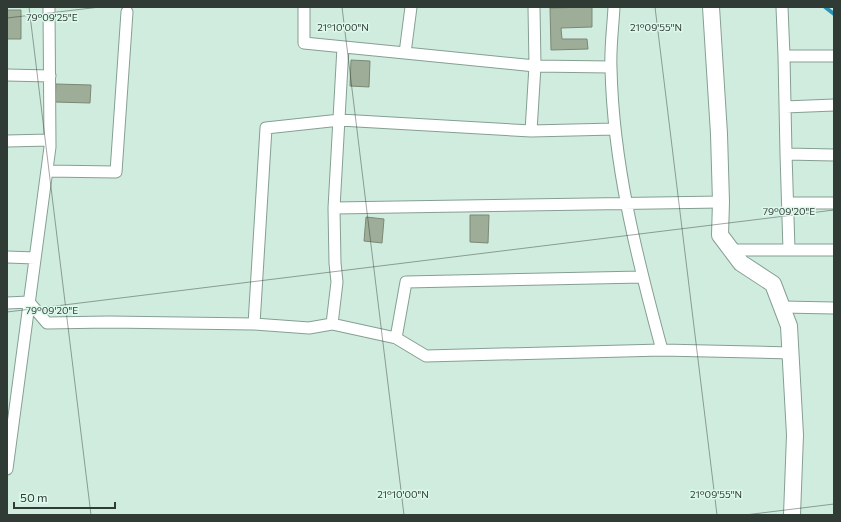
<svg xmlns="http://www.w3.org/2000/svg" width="841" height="522" font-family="Commissioner,sans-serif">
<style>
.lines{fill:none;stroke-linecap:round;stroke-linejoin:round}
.stream{stroke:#2a94b7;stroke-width:4}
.building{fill:#9ead98;stroke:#7a8975}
.street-casing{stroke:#859f93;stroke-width:13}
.secondary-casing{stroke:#859f93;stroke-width:18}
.street{stroke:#fff;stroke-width:11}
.secondary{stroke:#fff;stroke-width:16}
.ticks{fill:none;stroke:#303b36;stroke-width:1;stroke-opacity:0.45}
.ticks-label{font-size:10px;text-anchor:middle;fill:#303b36;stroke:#ddf9ec;stroke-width:3;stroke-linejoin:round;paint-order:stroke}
</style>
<rect width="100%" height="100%" fill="#d0ecdf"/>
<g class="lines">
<path class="stream" d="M825 7 834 14"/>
</g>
<path class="building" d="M592 7V27L561 28 562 39H587L588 49 551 50 550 8Z
M7 10H21V39H7Z
M351 60 370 61 369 87 350 86Z
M56 84 91 85 90 103 55 102Z
M470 215H489L488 243 470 242Z
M366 217 384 219 382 243 364 241Z"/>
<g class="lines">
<g class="street-casing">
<path id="street" d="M304 7V43L405 53
M411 7 405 53 535 66 611 67
M614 7C613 27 610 48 611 68 613 164 637 258 662 350
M782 7 784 56
M7 75 50 76
M785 107 834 105
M531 131 535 66 534 7
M7 141 50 140
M786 154 834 155
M47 171 116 172 127 12
M788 203H834
M334 208 721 202
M732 250H834
M789 250 786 154 784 56H834
M7 257 35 258
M7 303 29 302 47 323 109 322 254 324 309 328 332 324 396 338 406 282 642 277
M782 307 834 308
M254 324 266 128 340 120 531 131 615 129
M332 324 337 282 335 263 334 208 343 47
M396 338 426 356 662 350 791 353
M7 469 50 147 49 7"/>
</g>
<g class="secondary-casing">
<path id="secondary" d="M711 7 719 134 721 202 720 235 741 263 773 284 789 326 795 435 792 515"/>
</g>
<use href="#street" class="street"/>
<use href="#secondary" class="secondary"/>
</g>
<path class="ticks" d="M29 7 91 515M342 7 404 515M655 7 717 515M7 18 100 7M7 312 834 210M745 515 834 504"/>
<g class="ticks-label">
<text x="52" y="21">79°09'25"E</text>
<text x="343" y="31">21°10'00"N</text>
<text x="656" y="31">21°09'55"N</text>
<text x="789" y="215">79°09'20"E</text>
<text x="52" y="314">79°09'20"E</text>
<text x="403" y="498">21°10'00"N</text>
<text x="716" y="498">21°09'55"N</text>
</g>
<rect width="841" height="522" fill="none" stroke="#303b36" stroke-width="16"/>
<path d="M14 502v6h101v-6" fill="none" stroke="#303b36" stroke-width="2"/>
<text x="20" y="502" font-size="12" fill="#303b36" stroke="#ddf9ec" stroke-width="3" paint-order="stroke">50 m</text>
</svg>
